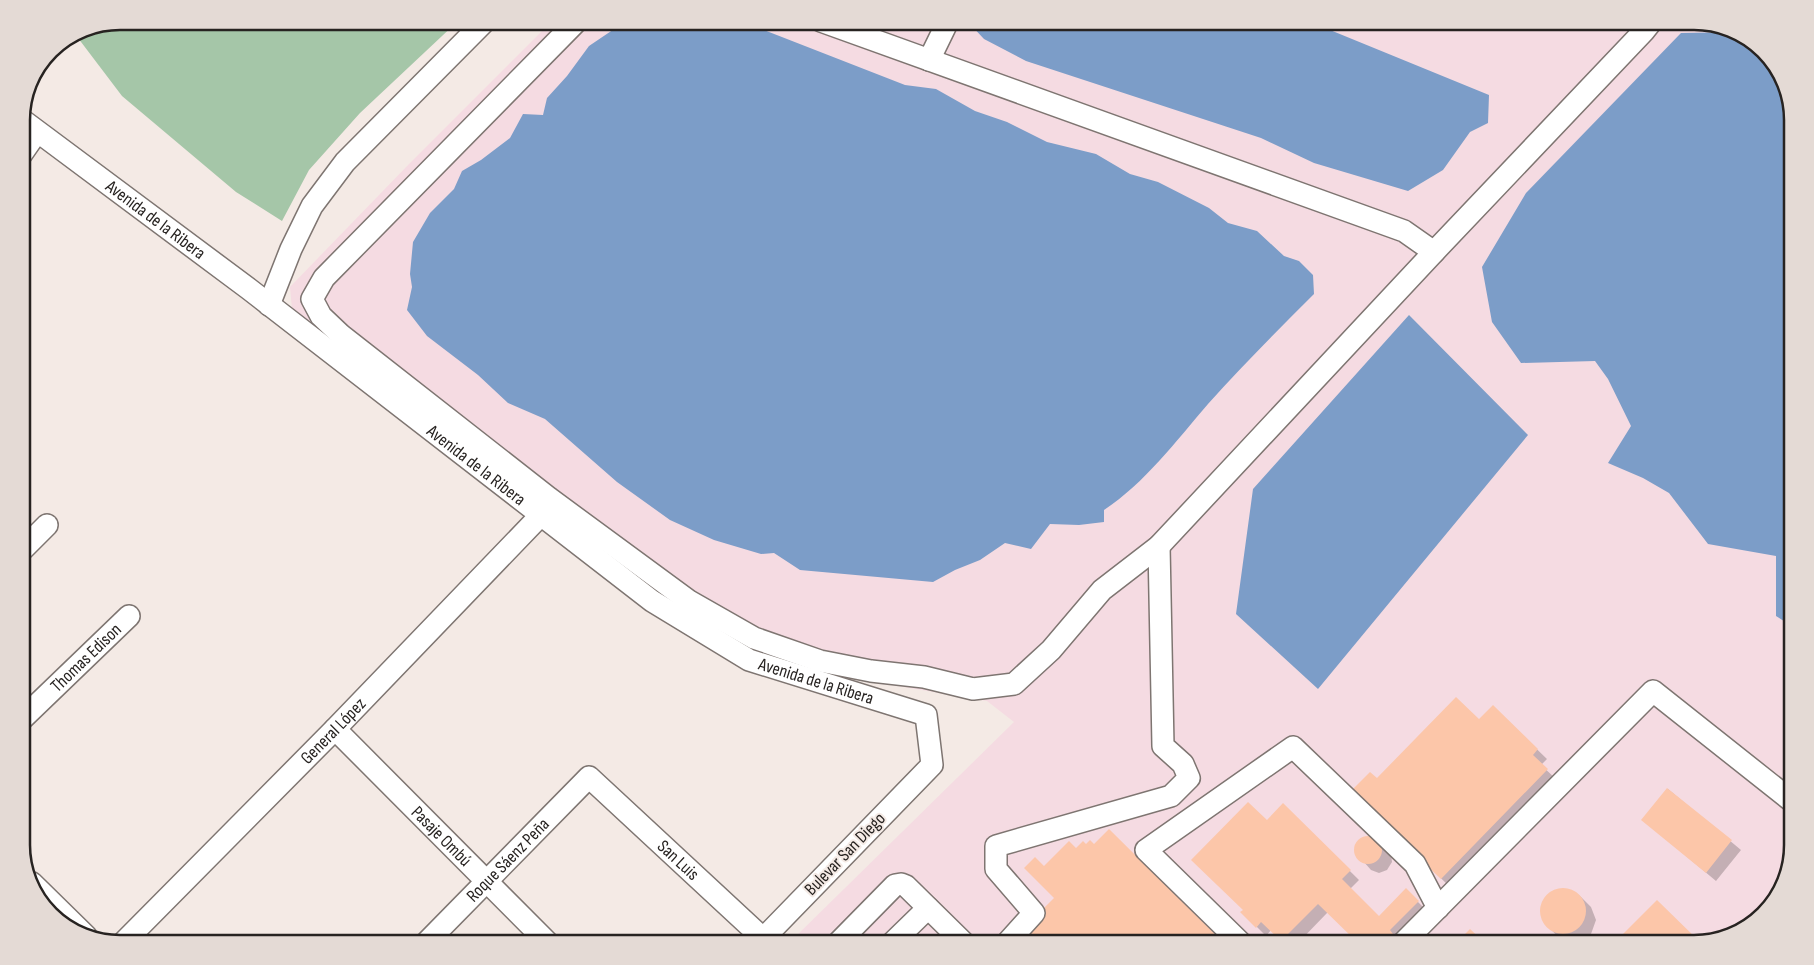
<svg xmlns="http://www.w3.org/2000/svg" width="1814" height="965" font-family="'Sofia Sans Condensed',sans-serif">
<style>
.industrial{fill:#f5dbe2}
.green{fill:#a5c6a8}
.water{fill:#7c9dc8}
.shadow{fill:#0003}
.building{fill:#fcc6a9}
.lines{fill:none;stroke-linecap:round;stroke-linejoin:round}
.minor-casing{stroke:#7e7571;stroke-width:24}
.minor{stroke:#fff;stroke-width:21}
.labels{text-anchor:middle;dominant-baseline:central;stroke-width:4;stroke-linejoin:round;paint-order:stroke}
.street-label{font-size:18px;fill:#272321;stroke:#f4eae5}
.rim{fill:none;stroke:#272321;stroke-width:2.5}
</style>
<rect width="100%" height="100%" fill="#f4eae5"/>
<path class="industrial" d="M552 21H1693L1738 32 1776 66 1793 114V844L1782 889 1743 930 1694 944H788L1014 722 987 701 862 680 767 658 671 601 292 309 290 287 409 164Z"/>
<path class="green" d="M121 21H458L360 113 309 170 282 221 236 192 122 96 75 34 83 29Z"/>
<path class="water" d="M626 21H741L905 85 936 89 975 111 1007 122 1047 142 1096 154 1130 174 1158 182 1209 208 1228 223 1257 231 1284 256 1299 261 1313 275 1314 294C1278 330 1242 366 1208 404 1176 441 1145 483 1104 510V522L1079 525 1050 524 1031 549 1005 543 980 560 955 570 933 582 800 570 774 553 761 554 714 540 670 520 617 482 545 419 508 403 478 375 427 336 407 310 412 287 410 274 413 242 430 213 454 189 462 171 481 160 510 138 523 114 543 115 547 98 567 76 589 46Z
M1308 21 1489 95 1488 123 1470 132 1443 170 1408 191 1314 163 1261 138 1026 61 984 39 968 22Z
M1738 32 1776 66 1793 114V627L1776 616V556L1708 544 1669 493 1643 478 1608 463 1631 426 1608 379 1595 361 1521 363 1492 322 1482 267 1526 193 1681 33Z
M1409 315 1528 435 1318 689 1236 614 1253 489Z"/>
<path class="shadow" d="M1493 707 1547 759 1541 765 1556 779 1451 888 1352 792 1377 780 1479 721Z
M1668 789 1741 850 1716 881 1643 820Z
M1283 805 1359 880 1350 889 1379 918 1406 890 1427 911 1402 944H1360L1328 912 1297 944H1285L1271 930 1266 936 1242 912 1244 910 1267 822Z
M1366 837 1375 838 1391 854 1392 862 1387 870 1379 873 1371 870 1356 853 1357 844 1363 838Z
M1561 889 1575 892 1581 897 1591 907 1596 920 1591 934 1580 942H1565L1559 938 1544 922 1541 908 1543 901 1554 891Z"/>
<path class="building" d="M1456 697 1479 719 1493 705 1538 749 1533 755 1548 769 1441 879 1350 792 1370 772 1377 778Z
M1667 788 1732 840 1706 873 1641 820Z
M1248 802 1267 820 1283 803 1351 870 1342 879 1379 916 1406 888 1419 901 1390 930 1393 934 1384 944H1359L1318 904 1281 941 1261 922 1256 928 1240 912 1243 910 1191 860Z
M1109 829 1225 944H1022L1015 937 1054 898 1024 868 1035 857 1044 866 1069 841 1076 848 1083 841 1086 844 1090 840 1094 844Z
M1354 850a14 14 0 1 1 28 0a14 14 0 1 1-28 0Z
M1540 911a23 23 0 1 1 46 0a23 23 0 1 1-46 0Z
M1657 900 1700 942 1694 944H1613Z
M1470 929 1486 944H1455Z
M1334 935 1343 944H1325Z"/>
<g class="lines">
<g class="minor-casing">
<g id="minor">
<path d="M577 21 324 278 312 299 321 316 341 335 549 498 689 601 754 638 820 661 871 671 924 677 973 689 1014 684 1051 650 1102 590 1159 546 1434 252 1644 31 1652 21"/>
<path d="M821 21 1404 231 1434 252"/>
<path d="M929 60 948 21"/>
<path id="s1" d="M21 119 249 289 652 601 749 660 926 715 932 765 758 944"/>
<path d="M21 155 37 132"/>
<path d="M269 305 291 249 312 206 345 162 485 21"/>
<path d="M21 551 47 525"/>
<path id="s2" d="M21 720 129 616"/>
<path id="s3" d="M335 729 549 944"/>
<path d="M32 883 86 936"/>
<path id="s4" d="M122 944 335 729 541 515"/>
<path id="s5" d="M425 944 589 777 769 944"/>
<path d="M837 944 895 885 901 884 906 886 965 944"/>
<path d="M891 944 928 908"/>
<path d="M1006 944 1034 913 996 869V846L1171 796 1189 778 1183 764 1163 746 1159 546"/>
<path d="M1242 944 1146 850 1293 747 1415 864 1438 908"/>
<path d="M1402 944 1653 691 1793 802"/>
</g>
</g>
<use href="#minor" class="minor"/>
</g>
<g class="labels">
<g class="street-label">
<text stroke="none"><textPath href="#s1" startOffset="168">Avenida de la Ribera</textPath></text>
<text stroke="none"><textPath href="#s1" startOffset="572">Avenida de la Ribera</textPath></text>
<text stroke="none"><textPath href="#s2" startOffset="90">Thomas Edison</textPath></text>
<text stroke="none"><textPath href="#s1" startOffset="978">Avenida de la Ribera</textPath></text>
<text stroke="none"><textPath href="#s4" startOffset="300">General López</textPath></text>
<text stroke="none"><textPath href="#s3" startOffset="151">Pasaje Ombú</textPath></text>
<text transform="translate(845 854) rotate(-46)">Bulevar San Diego</text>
<text stroke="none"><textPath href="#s5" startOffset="118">Roque Sáenz Peña</textPath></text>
<text stroke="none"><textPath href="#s5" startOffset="356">San Luis</textPath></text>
</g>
</g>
<path d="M0 0H1814V965H0ZM120 30H1694A90 90 0 0 1 1784 120V845A90 90 0 0 1 1694 935H120A90 90 0 0 1 30 845V120A90 90 0 0 1 120 30Z" fill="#e4dad5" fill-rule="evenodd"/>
<path class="rim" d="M120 30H1694A90 90 0 0 1 1784 120V845A90 90 0 0 1 1694 935H120A90 90 0 0 1 30 845V120A90 90 0 0 1 120 30Z"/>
</svg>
